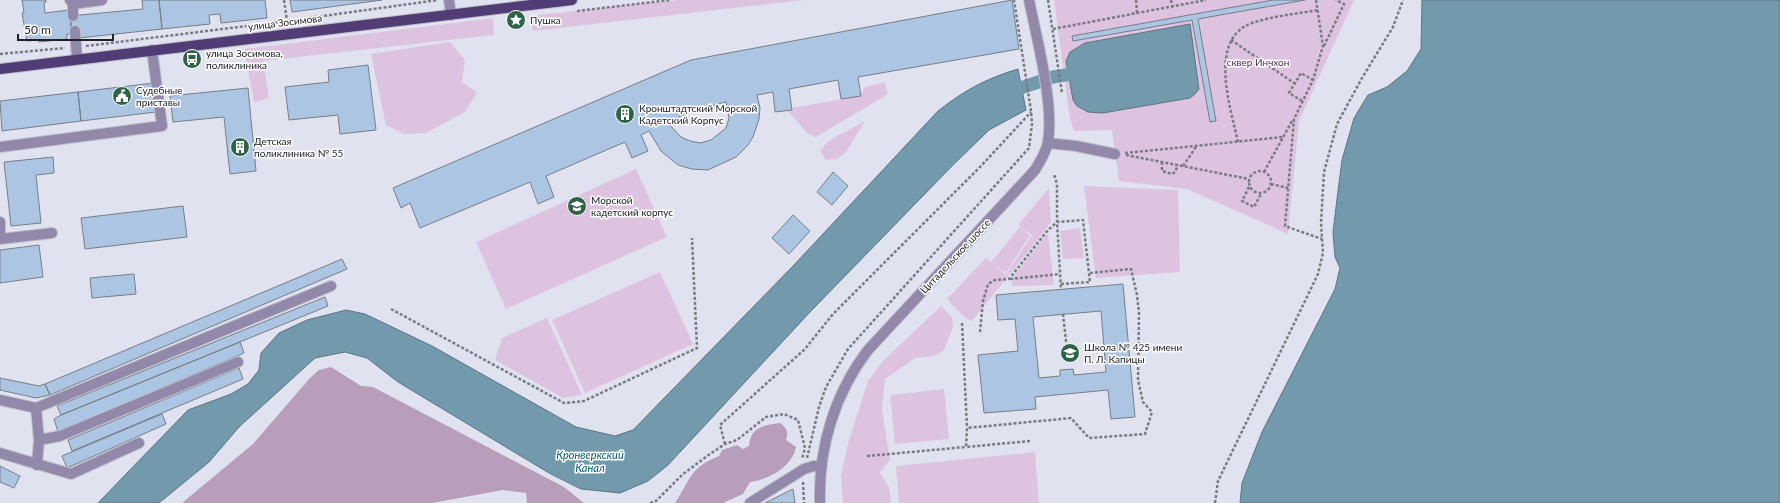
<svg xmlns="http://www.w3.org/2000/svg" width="1780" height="503" font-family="Lato,sans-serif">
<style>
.green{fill:#ddc3e0;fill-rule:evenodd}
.forest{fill:#b89ebb}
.water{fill:#7299ac;stroke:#5a7584}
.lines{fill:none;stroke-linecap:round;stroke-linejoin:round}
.canal{stroke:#7299ac;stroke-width:13}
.building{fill:#acc5e3;stroke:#767e87;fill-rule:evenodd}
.minor-casing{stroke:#bec0cb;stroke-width:12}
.major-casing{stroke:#bec0cb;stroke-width:12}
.path{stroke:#797b83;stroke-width:2.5;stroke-dasharray:3 2;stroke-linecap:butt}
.minor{stroke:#9288a9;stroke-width:10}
.major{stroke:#513c75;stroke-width:10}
.labels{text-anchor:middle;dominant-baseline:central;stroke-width:3;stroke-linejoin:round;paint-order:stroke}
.poi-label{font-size:10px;fill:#212227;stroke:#fff;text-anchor:start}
.street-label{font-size:10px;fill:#212227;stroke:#fff}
.park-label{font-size:10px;fill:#4d2a52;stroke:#fff}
.water-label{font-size:11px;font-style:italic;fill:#095772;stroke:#fff}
</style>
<rect width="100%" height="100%" fill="#e0e3ef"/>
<path class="green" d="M677 0H804L533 31 529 16Z
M1054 0H1354L1299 121 1288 234 1187 189 1119 181 1112 130 1074 131 1070 119ZM1195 94 1190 98 1103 113Z
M493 18 494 35 263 61 269 98 254 102 244 49Z
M450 42 465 60 462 82 477 92 465 112 426 133 404 134 386 125 371 54Z
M885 82 888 94 816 137 808 134 786 109 860 96 865 87Z
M865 121 846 152 838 159 826 160 820 151 828 141Z
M636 169 667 237 506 309 476 242Z
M1084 186 1178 190 1180 272 1096 278Z
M1049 188 1051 224H1048V227L972 321 965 318 947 299 986 258 991 262 1020 227 1030 235 1006 273 991 262 1006 275 1032 235 1018 225Z
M1080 228 1084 258 1063 259 1060 231Z
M1048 233 1054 285 1012 286V278Z
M660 272 693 344 585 393 552 320Z
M941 306 952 317 953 327 944 350 934 356 915 358 885 379 882 409 890 460 880 472 889 488 891 503H843L841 475 849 440 868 381 882 362Z
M547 318 582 395 563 398 495 360 502 338Z
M944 389 949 439 895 444 890 395Z
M1035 452 1039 503H899L896 466Z"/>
<path class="forest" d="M331 367 361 386 373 387 564 487 584 503H527L526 493 503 490 432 503H182L253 444 310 378 319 370Z
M780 423C786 428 789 431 786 440L796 447C792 467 768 480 750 482L743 494 723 503H675C691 479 689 468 719 456L722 450 737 445 743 449 749 446C750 427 764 425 780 423Z"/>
<path class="water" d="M1422 0H1780V503H1240L1242 483 1262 432 1335 289 1340 268 1335 257 1333 232 1338 191 1342 160 1354 118 1368 95 1387 87 1407 71 1421 49Z
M1190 24 1199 89 1195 94 1190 98 1103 113 1088 112 1077 106 1073 100 1066 61 1070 52 1085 43Z
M1018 69 1026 110 989 130 952 166 810 312 668 465 648 481 620 493 581 489 549 473 398 382 367 358 345 352 315 358 239 427 209 462 159 503H98L188 410 231 394 248 384 259 370 261 353 279 333 307 320 346 310 365 314 432 346 576 427 615 436 633 430 793 266 938 111C965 90 985 79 1018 69Z"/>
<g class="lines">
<path class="canal" d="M1006 93 1053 77 1084 72"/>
</g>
<path class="building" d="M22 0H46V2H44L45 13 69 10 72 34H67V39L39 42V40L27 41 22 13H24Z
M142 0H159L162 29 79 38 72 32 70 16 143 9Z
M159 0H265L267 18 221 23 220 14 209 15 210 24 162 29Z
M290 0H382L292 12Z
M1012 0 1019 49 858 77 861 96 841 99 838 80 789 89 792 110 775 112 773 92 757 95 760 108 759 119 753 137 748 145 736 157 708 170 692 169 678 165 661 151 649 131 641 135 648 151 632 158 625 142 546 176 554 197 538 204 530 182 420 228 410 203 401 208 393 188 691 60ZM726 102 729 118 726 128 711 140 700 143 690 141 681 137 667 122 695 110Z
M1273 0H1305L1198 19 1216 121 1210 122 1192 20 1073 41 1072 36Z
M368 65 376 130 340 134 338 115 289 120 285 87 329 82 328 70Z
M154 83 156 112 81 121 78 92Z
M248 88 256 171 230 174 224 117 173 122 170 96Z
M78 92 81 121 2 131 0 101Z
M53 157 54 173 36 175 41 223 11 226 4 162Z
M833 172 848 186 832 205 817 192Z
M183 206 187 237 85 249 81 218Z
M793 215 810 231 789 254 772 238Z
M39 245 43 277 0 283V250Z
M342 259 347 269 50 395 45 384Z
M134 274 136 294 92 298 90 278Z
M1123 284 1135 417 1111 419 1108 390 1035 397 1036 409 984 413 978 355 1018 351 1015 319 998 320 996 295ZM1101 311 1106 372 1074 375 1073 369 1060 370V376L1039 378 1033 317Z
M325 297 328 306 61 415 57 406Z
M240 342 244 353 58 432 54 419 61 415Z
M239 368 243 379 72 451 68 440Z
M0 378 39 386 45 384 50 395 36 398 0 390Z
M162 414 166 424 67 468 62 456Z
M0 466 20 476 14 488 0 482Z
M793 489 795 503H765Z"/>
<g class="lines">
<g class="minor-casing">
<path id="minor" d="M70 0 73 4 102 0
M449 0 451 15
M73 4V16
M75 31 77 59
M1048 143 1076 146 1115 154
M0 147 162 126 152 50
M0 222V234
M0 239 52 233
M0 400 36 408 331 286
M36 408 39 440 37 465
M39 440 60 436 238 362
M0 453 71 474 139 443
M750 503 804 469 814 466 821 467
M820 503C818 448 835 393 868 350L1035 170C1040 161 1046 153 1048 142 1054 103 1037 40 1029 0"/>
</g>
<g class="major-casing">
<path id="major" d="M0 69 572 0"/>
</g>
<path class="path" d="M284 0 287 21
M1048 0 1062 93
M1136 0 1137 13
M1171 0 1172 6
M1316 0 1323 46 1313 80 1294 119 1285 226 1322 239
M577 11 670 0
M1053 29 1206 0
M1231 40 1294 83
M86 46 287 21 438 0
M1324 46 1344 4 1336 0
M0 54 65 48
M1302 101 1289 93 1301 73 1313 80
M1238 142C1231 109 1207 39 1252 23 1272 16 1296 14 1318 10
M1125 153 1283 137
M1126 155 1249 179
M1162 162V171L1172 174 1175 172 1178 165
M1183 166 1196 147
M1249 182a11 11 0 1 1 22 0a11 11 0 1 1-22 0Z
M1264 172 1292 121
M1271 184 1288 188
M1249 187 1242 201 1254 207 1261 194
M1010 279 1060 274
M1061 284 1090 282 1083 220 1057 222 1061 290
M391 309 564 403 584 401 697 348 692 238
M1063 314 1068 359
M962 323 967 428
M980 332 983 301 988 284 995 280 1009 279 1048 230 1057 222V184L1054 174
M1030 441 966 447 967 428 1071 418 1089 438 1145 434 1152 412 1143 402 1138 380 1139 313 1137 295 1131 269 1089 273
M725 444 720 425 805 349 833 314 982 165 1031 112
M867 456 966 447
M807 458 819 407 826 387 848 349 1029 148 1032 124 1031 111 1014 0
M803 482 804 503
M650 503 656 501 683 474 710 454 725 444 737 440 766 417 784 414 798 420 805 448 802 459
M1215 503 1218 481 1318 274 1323 253 1321 223 1324 172 1337 124 1362 78 1393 27 1403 0"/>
<use href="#minor" class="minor"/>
<use href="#major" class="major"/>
</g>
<defs>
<g id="sight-disc" transform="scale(1)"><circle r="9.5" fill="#2f6347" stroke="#fff"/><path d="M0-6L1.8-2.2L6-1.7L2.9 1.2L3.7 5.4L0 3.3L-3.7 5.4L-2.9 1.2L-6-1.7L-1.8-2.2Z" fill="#fff"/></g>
<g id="bus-disc" transform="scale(1)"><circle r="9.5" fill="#2f6347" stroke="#fff"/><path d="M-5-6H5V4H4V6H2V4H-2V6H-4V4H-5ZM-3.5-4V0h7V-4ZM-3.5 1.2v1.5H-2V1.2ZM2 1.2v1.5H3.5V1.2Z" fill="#fff"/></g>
<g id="civic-disc" transform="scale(1)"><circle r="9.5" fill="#2f6347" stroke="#fff"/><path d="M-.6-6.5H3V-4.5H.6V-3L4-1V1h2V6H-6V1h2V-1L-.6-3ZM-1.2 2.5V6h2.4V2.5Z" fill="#fff"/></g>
<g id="building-disc" transform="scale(1)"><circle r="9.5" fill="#2f6347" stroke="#fff"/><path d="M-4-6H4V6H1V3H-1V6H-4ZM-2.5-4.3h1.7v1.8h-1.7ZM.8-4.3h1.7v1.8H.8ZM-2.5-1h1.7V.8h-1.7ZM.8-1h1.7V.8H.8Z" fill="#fff"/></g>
<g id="school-disc" transform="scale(1)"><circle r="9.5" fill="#2f6347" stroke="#fff"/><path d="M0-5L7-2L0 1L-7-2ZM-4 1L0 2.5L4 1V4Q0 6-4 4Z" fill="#fff"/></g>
</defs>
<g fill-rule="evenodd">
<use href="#sight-disc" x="516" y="20"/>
<use href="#bus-disc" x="192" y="59"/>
<use href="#civic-disc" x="122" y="96"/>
<use href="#building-disc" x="625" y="114"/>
<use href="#building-disc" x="240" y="147"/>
<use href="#school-disc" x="577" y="206"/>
<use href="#school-disc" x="1070" y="353"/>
</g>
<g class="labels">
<g class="poi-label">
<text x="530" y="20">Пушка</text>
<text x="206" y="53">улица Зосимова,<tspan x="206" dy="12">поликлиника</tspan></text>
<text x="136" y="90">Судебные<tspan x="136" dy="12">приставы</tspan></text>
<text x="639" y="108">Кронштадтский Морской<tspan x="639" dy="12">Кадетский Корпус</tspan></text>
<text x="254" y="141">Детская<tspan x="254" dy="12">поликлиника № 55</tspan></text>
<text x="591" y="200">Морской<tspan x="591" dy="12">кадетский корпус</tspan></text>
<text x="1084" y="347">Школа № 425 имени<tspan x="1084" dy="12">П. Л. Капицы</tspan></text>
</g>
<g class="street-label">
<text transform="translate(285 22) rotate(-7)">улица Зосимова</text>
<text transform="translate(955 256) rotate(-47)">Цитадельское шоссе</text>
</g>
<g class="park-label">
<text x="1258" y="62">сквер Инчхон</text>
</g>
<g class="water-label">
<text x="590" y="454">Кронверкский<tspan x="590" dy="13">Канал</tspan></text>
</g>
</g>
<path d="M18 34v6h95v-6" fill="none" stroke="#212227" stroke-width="2"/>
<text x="24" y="34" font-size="12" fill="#212227" stroke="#ffffff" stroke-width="3" paint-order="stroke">50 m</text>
</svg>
